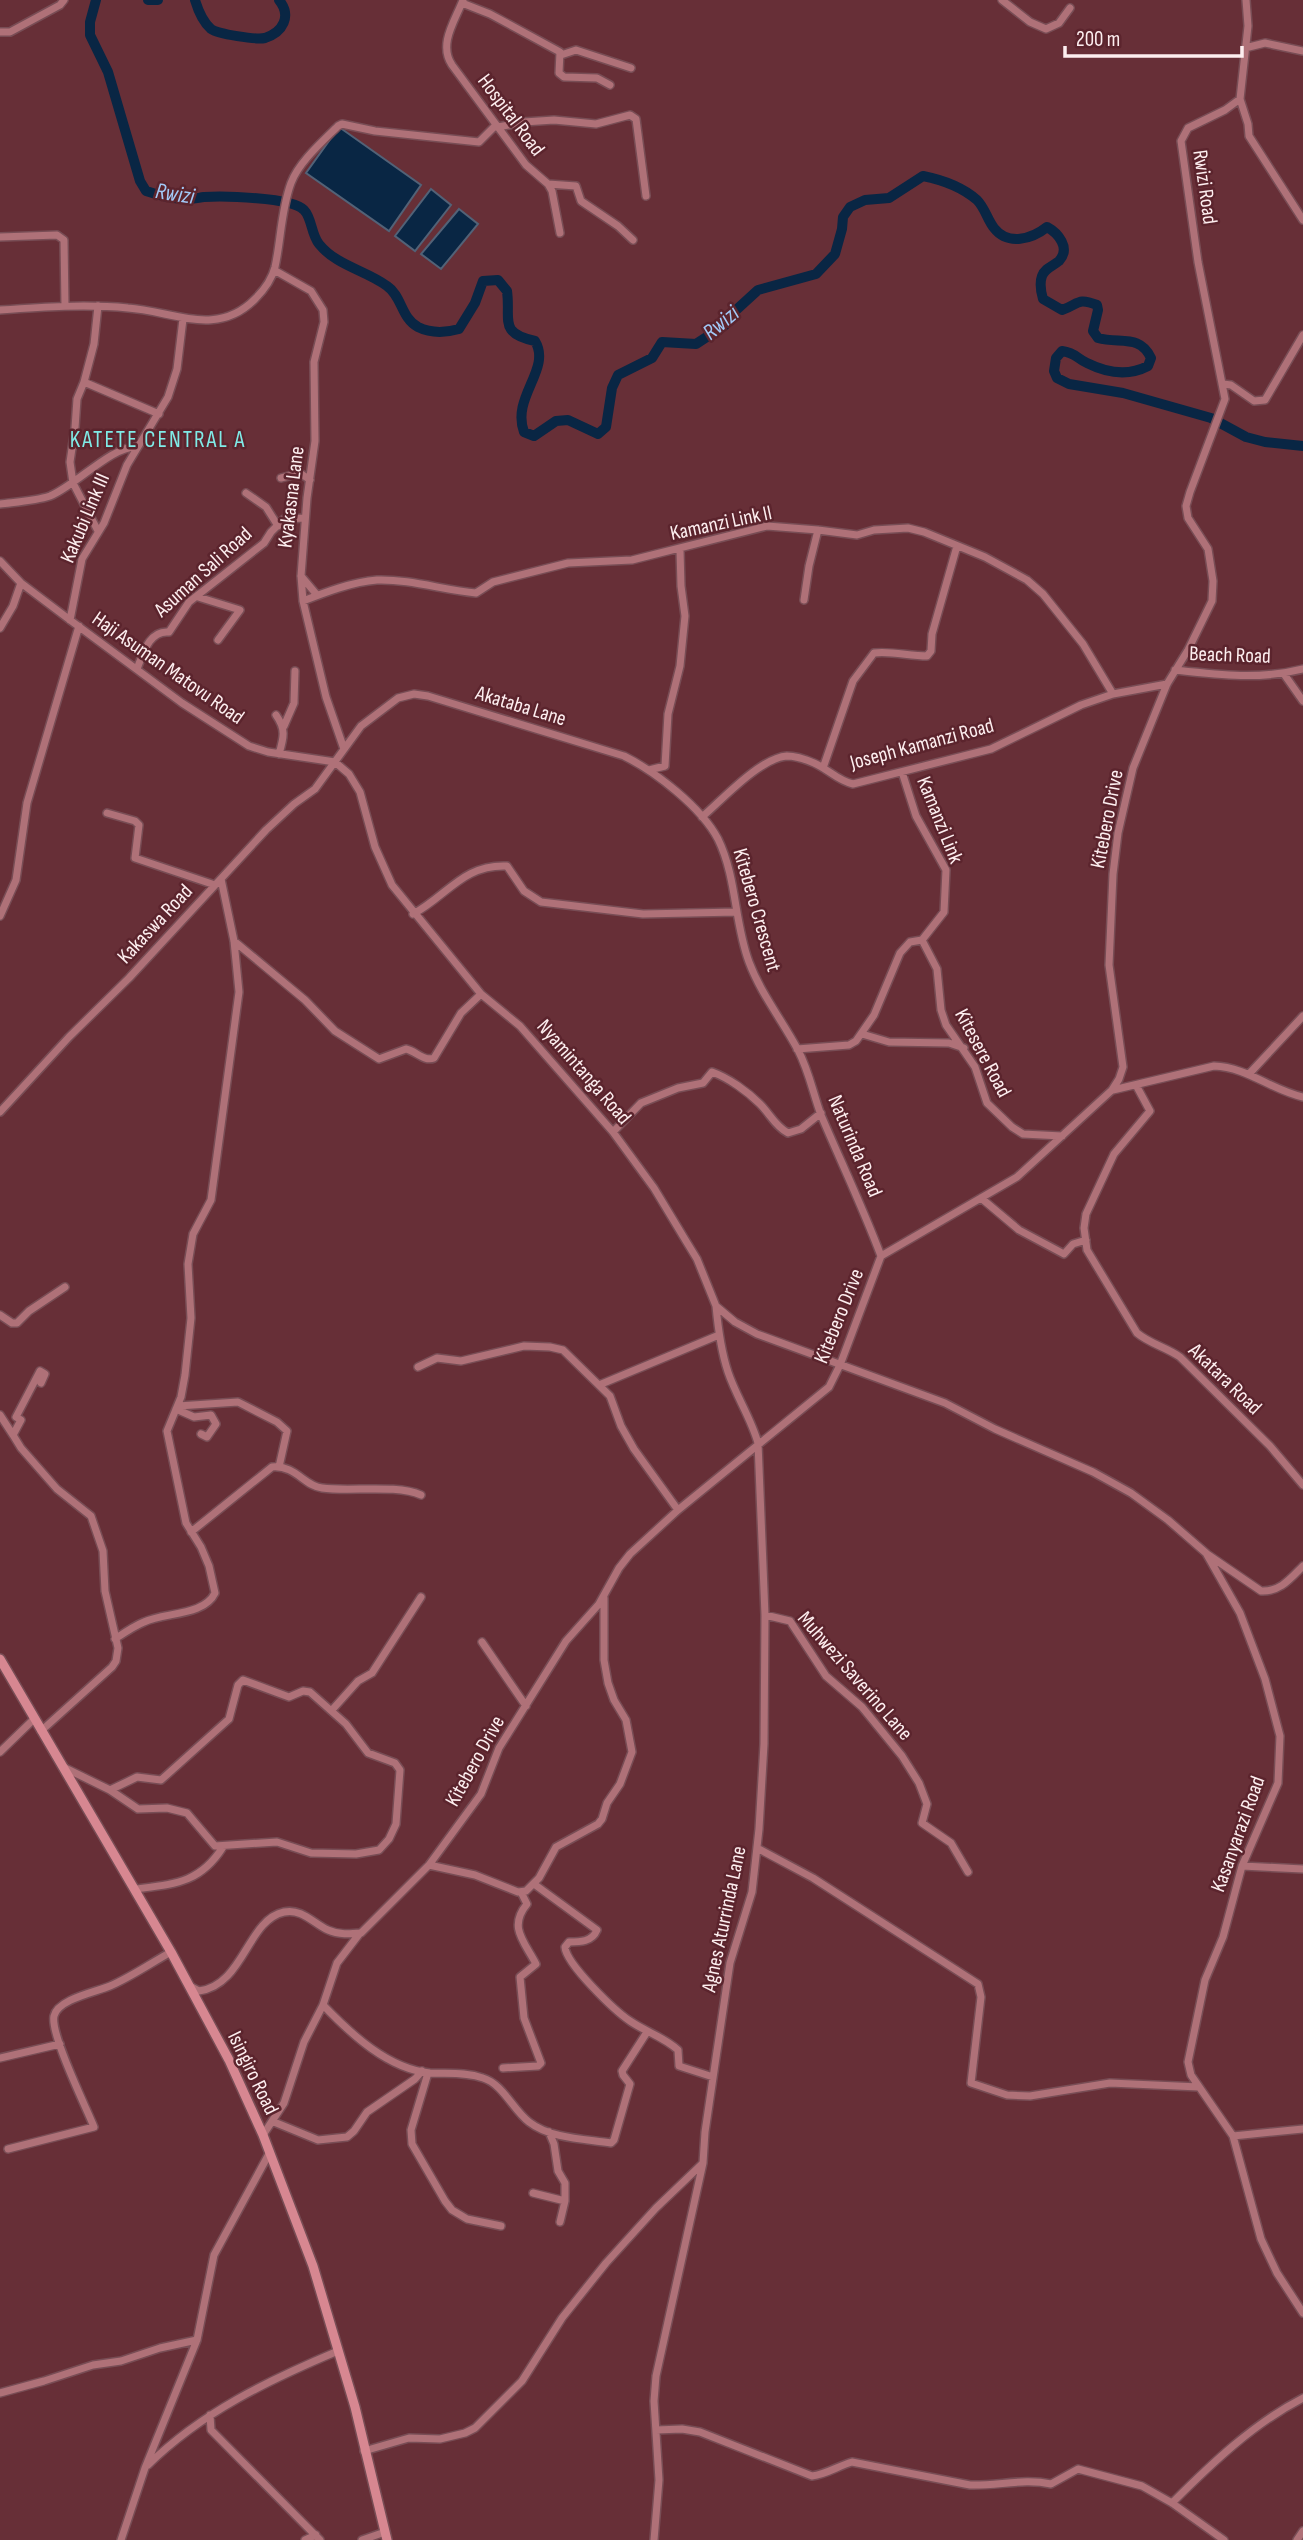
<svg xmlns="http://www.w3.org/2000/svg" width="1303" height="2540" font-family="'Sofia Sans Condensed',sans-serif">
<style>
.water{fill:#092644;stroke:#526277;stroke-width:2}
.lines{fill:none;stroke-linecap:round;stroke-linejoin:round}
.river{stroke:#092644;stroke-width:10}
.minor-casing{stroke:#784d55;stroke-width:10}
.major-casing{stroke:#784d55;stroke-width:12}
.minor{stroke:#af7178;stroke-width:7}
.major{stroke:#d78791;stroke-width:9}
.labels{text-anchor:middle;dominant-baseline:central;stroke-width:5;stroke-linejoin:round;paint-order:stroke}
.street-label{font-size:21px;fill:#fdeeef;stroke:#5b242d}
.water-label{font-size:23px;font-style:italic;fill:#a2c9f7;stroke:#5b242d}
.neighbourhood-label{font-size:23px;letter-spacing:2px;fill:#80ebe7;stroke:#5b242d}
</style>
<rect width="100%" height="100%" fill="#672f37"/>
<path class="water" d="M339 127 421 185 389 231 306 173Z
M431 189 451 205 415 251 395 236Z
M459 209 478 224 441 269 421 254Z"/>
<g class="lines">
<path class="river" d="M96 0 90 22V35L108 72 140 181 146 191C158 195 170 198 183 199 190 200 197 198 204 197 223 196 292 197 304 210 312 218 311 234 319 244 337 266 365 270 387 286 402 296 401 318 418 327 432 334 445 333 459 329L475 303 483 281 498 280 507 291C511 320 498 333 535 341 552 369 511 397 524 432L534 436 556 421 568 420 598 434 606 427 612 388 618 375 652 358 662 342 696 344 725 325 735 311 758 290 816 274 835 254 842 229 843 217 850 207 865 200 889 198 923 176C943 180 961 186 977 200 985 208 987 219 994 228 1008 246 1032 239 1047 227 1058 233 1071 248 1059 261 1053 266 1045 268 1042 276 1039 284 1041 292 1043 299L1062 310C1079 304 1077 297 1097 305L1098 310 1093 331 1098 338C1120 344 1140 334 1151 358L1148 366C1129 376 1107 373 1087 363 1076 358 1076 353 1062 351L1056 358 1054 371 1057 378 1069 384 1123 393 1211 418 1246 437 1265 442 1303 446
M148 0H158
M195 0C198 10 203 22 211 29 218 34 256 40 265 38 283 32 292 16 279 0"/>
<g class="minor-casing">
<path id="minor" d="M463 0C455 21 438 44 452 65L526 165 548 184 576 186 581 201 618 226 633 240
M1002 0 1030 22 1046 29 1059 23 1070 8
M462 3 490 14 560 52 559 73 564 77 597 78 610 85
M0 32H10L60 5 64 0
M1245 48 1265 43 1303 51
M561 55 576 50 631 68
M1240 99 1248 124 1249 136 1303 220
M498 127 524 122 554 120 596 124 630 115 636 119 646 196
M548 184 552 191 560 233
M0 237 57 235 64 240 65 306
M274 270 311 291 323 310 324 322 314 362 315 441 307 498 301 576 303 601 326 697 344 749
M98 306 94 344 84 382 159 414
M0 310C43 307 86 304 128 308 173 311 217 338 255 299 264 290 272 279 275 267 281 240 281 210 291 183 299 162 322 142 338 126L342 124 375 131 479 142 496 125
M84 382 77 399 75 428 70 462 73 483 98 531
M1223 384 1231 385 1254 401 1265 400 1303 335
M281 478 300 473 310 480
M246 493 266 507 278 526
M0 504C16 502 35 501 50 496 75 486 113 445 137 447
M0 561 21 583 70 620 182 703 249 746 268 752 335 762 349 774 360 792 375 847 392 885 481 994 520 1026 613 1132 654 1188 686 1241 697 1259 716 1306 735 1322 757 1334 945 1403 995 1429 1093 1472 1131 1493 1168 1520 1206 1553 1240 1613 1265 1679 1280 1736 1278 1783 1242 1866 1223 1937 1205 1980 1188 2062 1191 2075 1233 2136 1261 2239 1277 2273 1303 2313
M301 576 317 595
M198 597 240 610 218 640
M804 600 809 566 818 530
M303 601C326 592 352 582 377 580 410 579 443 590 476 593L493 582 568 563 632 560 767 526 818 530 857 535 874 530 908 528 924 532 985 557 1027 580 1043 594 1083 644 1113 694
M70 620 82 559 104 523 127 465 168 397 177 369 183 319
M0 628 13 606 21 583
M137 669C143 654 149 630 169 632L189 602 264 543 271 532 284 519 305 518
M1175 670C1219 675 1260 680 1303 669
M1284 674 1303 701
M276 715C286 729 284 737 279 754
M284 726 294 703 295 671
M823 768 853 681 874 653C892 651 909 656 927 656L931 651 932 634 957 546
M649 770 665 766 668 714 680 666 685 616 681 586 680 550
M107 813 135 821 139 825 135 858 215 885
M702 817C723 799 760 758 787 756 795 756 807 760 814 763 828 769 838 781 853 784L991 749 1081 705 1113 694 1167 684
M413 914C447 896 463 864 507 866L524 891 541 902 643 914 737 912
M0 916 16 880 27 803 79 626
M922 940 937 969 941 1010 946 1025 975 1067 987 1103 1012 1127 1023 1134 1062 1136
M234 941 305 1000 335 1031 379 1059 406 1049C416 1051 424 1062 434 1058L461 1013 481 994
M862 1034 889 1042 949 1043 964 1048
M797 1049 849 1045 856 1041 874 1015 900 953 910 942 922 940 944 912 946 870 916 816 902 772
M1249 1074 1303 1016
M1136 1085 1150 1111 1114 1154 1086 1214 1084 1228 1087 1250 1137 1333C1150 1344 1166 1347 1180 1357L1270 1446 1303 1485
M1113 1090 1214 1066C1247 1067 1271 1090 1303 1097
M0 1112 69 1037 129 978 266 830 294 804 315 789 361 726 398 698 414 694 428 696 624 756C656 772 701 807 718 839 737 878 734 922 749 962 761 994 782 1020 798 1050 809 1071 813 1093 821 1115 841 1162 863 1208 881 1256
M613 1132 641 1103 678 1088 703 1083 712 1072C729 1078 748 1092 760 1104 770 1114 775 1126 788 1133L801 1129 821 1113
M981 1198 1019 1230 1064 1254 1073 1244 1086 1240
M0 1315 12 1323H17L29 1311 65 1287
M418 1367 437 1358 461 1361 524 1346 550 1347 563 1350 610 1396 621 1426 634 1449 678 1510
M41 1383 45 1374 40 1371 16 1417 21 1420 13 1435 21 1448 57 1489 91 1516 103 1551 105 1591 118 1648 116 1661 112 1667 41 1731
M599 1385 719 1335
M178 1406 238 1402 277 1422 287 1431 279 1467
M176 1409 194 1417 211 1415 216 1424 207 1437 201 1434
M0 1415 13 1435
M191 1532 272 1467C296 1465 304 1486 322 1488 350 1492 396 1484 421 1495
M1207 1554 1261 1591C1280 1592 1290 1579 1303 1566
M765 1615 790 1621 826 1676 862 1707 902 1756 919 1783 927 1804 922 1823 951 1843 968 1872
M115 1639C124 1633 134 1626 144 1622 165 1612 204 1616 215 1593L209 1566 201 1547 186 1523 167 1431 181 1397 185 1375 191 1318 188 1264 193 1234 211 1200 239 992 234 941 221 879
M482 1642 526 1706
M332 1710 358 1681 372 1673 421 1597
M0 1752 34 1719
M65 1768 110 1790 137 1777 161 1780 229 1719 238 1685 243 1680 289 1697 303 1691 310 1692 346 1724 368 1753 395 1763 400 1770 396 1824 389 1839 379 1850 356 1854 311 1853 277 1842 215 1846 187 1813 167 1808 138 1809 110 1790
M757 1848 813 1878 978 1984 981 1997 971 2083 1007 2095 1030 2096 1110 2083 1199 2087
M429 1865 475 1875 518 1892 526 1891 539 1878 556 1847 598 1824 602 1819 607 1803 620 1784 632 1752 626 1720 614 1700 608 1683 604 1660V1598
M1242 1866 1303 1869
M534 1884 597 1930C592 1942 580 1942 569 1942L565 1947C566 1964 615 2011 630 2021 646 2032 664 2037 678 2050L679 2066 713 2077
M136 1889C175 1884 200 1883 223 1847
M190 1986 199 1991C244 1985 247 1920 284 1912 302 1908 314 1924 328 1930 339 1935 350 1934 361 1933L429 1865 470 1809 481 1794 499 1748 566 1641 599 1604 619 1568 630 1554 678 1510 829 1387 840 1365 881 1256 1017 1177 1112 1090 1119 1079 1123 1067 1109 965 1113 874 1118 833 1133 768 1167 684 1188 650 1212 601 1213 581 1208 549 1188 518 1186 506 1190 492 1225 399 1198 262 1181 141 1188 128 1225 110 1240 99 1248 26 1246 0
M323 2005C351 2034 388 2069 430 2073 448 2074 465 2072 483 2078 503 2084 513 2110 529 2122 551 2139 585 2139 611 2143L614 2140 630 2084 623 2075 622 2071 647 2032
M0 2058 60 2044
M503 2068 538 2066 541 2063 524 2018 520 1977 536 1964C524 1941 508 1927 527 1904L521 1892
M428 2073 411 2130 412 2144 445 2201 452 2210 467 2219 501 2226
M274 2122 318 2140 347 2137 354 2131 367 2112 415 2079 422 2071
M549 2132 554 2144 558 2171 565 2183V2201L560 2222
M263 2135 284 2103 304 2042 323 2005 337 1963 360 1933
M1233 2136 1303 2129
M8 2149 94 2127C86 2107 50 2034 54 2016 58 1999 96 1992 110 1986 131 1977 151 1963 171 1952
M533 2193 565 2201
M0 2393 44 2381 93 2365 121 2361 160 2348 197 2340
M210 2415 211 2430 320 2540
M656 2430 682 2429 700 2432 812 2476C827 2474 838 2466 852 2462L970 2485C998 2486 1024 2478 1051 2484L1078 2469 1142 2486 1172 2503 1224 2540
M364 2451 409 2438 440 2439 465 2433 475 2428 522 2381 562 2318 606 2263 656 2208 702 2164
M148 2465C202 2412 269 2380 338 2351
M1172 2503C1211 2464 1254 2423 1303 2398
M121 2540 145 2468 197 2340 214 2255 270 2152
M305 2540 316 2535
M362 2540 385 2532
M654 2540 659 2480 654 2401 656 2376 703 2163 705 2132 730 1963 752 1892 759 1829 764 1744 765 1615 758 1443C751 1418 736 1396 728 1372 721 1351 718 1328 716 1306
M1297 2540 1303 2531"/>
</g>
<g class="major-casing">
<path id="major" d="M0 1659 171 1952 229 2060 263 2135 313 2266 355 2407 387 2540"/>
</g>
<use href="#minor" class="minor"/>
<use href="#major" class="major"/>
</g>
<g class="labels">
<g class="street-label">
<text transform="translate(511 115) rotate(53)">Hospital Road</text>
<text transform="translate(1205 187) rotate(82)">Rwizi Road</text>
<text transform="translate(291 497) rotate(-83)">Kyakasna Lane</text>
<text transform="translate(85 518) rotate(-67)">Kakubi Link III</text>
<text transform="translate(721 523) rotate(-12)">Kamanzi Link II</text>
<text transform="translate(203 572) rotate(-42)">Asuman Sali Road</text>
<text transform="translate(1230 655) rotate(2)">Beach Road</text>
<text transform="translate(168 668) rotate(35)">Haji Asuman Matovu Road</text>
<text transform="translate(521 706) rotate(17)">Akataba Lane</text>
<text transform="translate(922 744) rotate(-15)">Joseph Kamanzi Road</text>
<text transform="translate(1107 819) rotate(-79)">Kitebero Drive</text>
<text transform="translate(940 820) rotate(68)">Kamanzi Link</text>
<text transform="translate(757 910) rotate(74)">Kitebero Crescent</text>
<text transform="translate(155 924) rotate(-47)">Kakaswa Road</text>
<text transform="translate(983 1053) rotate(62)">Kitesere Road</text>
<text transform="translate(584 1072) rotate(49)">Nyamintanga Road</text>
<text transform="translate(855 1146) rotate(67)">Naturinda Road</text>
<text transform="translate(839 1316) rotate(-68)">Kitebero Drive</text>
<text transform="translate(1225 1379) rotate(44)">Akatara Road</text>
<text transform="translate(855 1676) rotate(49)">Muhwezi Saverino Lane</text>
<text transform="translate(475 1761) rotate(-61)">Kitebero Drive</text>
<text transform="translate(1238 1834) rotate(-70)">Kasanyarazi Road</text>
<text transform="translate(724 1919) rotate(-78)">Agnes Aturrinda Lane</text>
<text transform="translate(253 2073) rotate(64)">Isingiro Road</text>
</g>
<g class="water-label">
<text transform="translate(175 194) rotate(9)">Rwizi</text>
<text transform="translate(721 323) rotate(-40)">Rwizi</text>
</g>
<g class="neighbourhood-label">
<text x="158" y="440">KATETE CENTRAL A</text>
</g>
</g>
<path d="M1065 46v10h177v-10" fill="none" stroke="#fdeeef" stroke-width="3.5"/>
<text x="1076" y="46" font-size="21" fill="#fdeeef" stroke="#5b242d" stroke-width="5" paint-order="stroke">200 m</text>
</svg>
